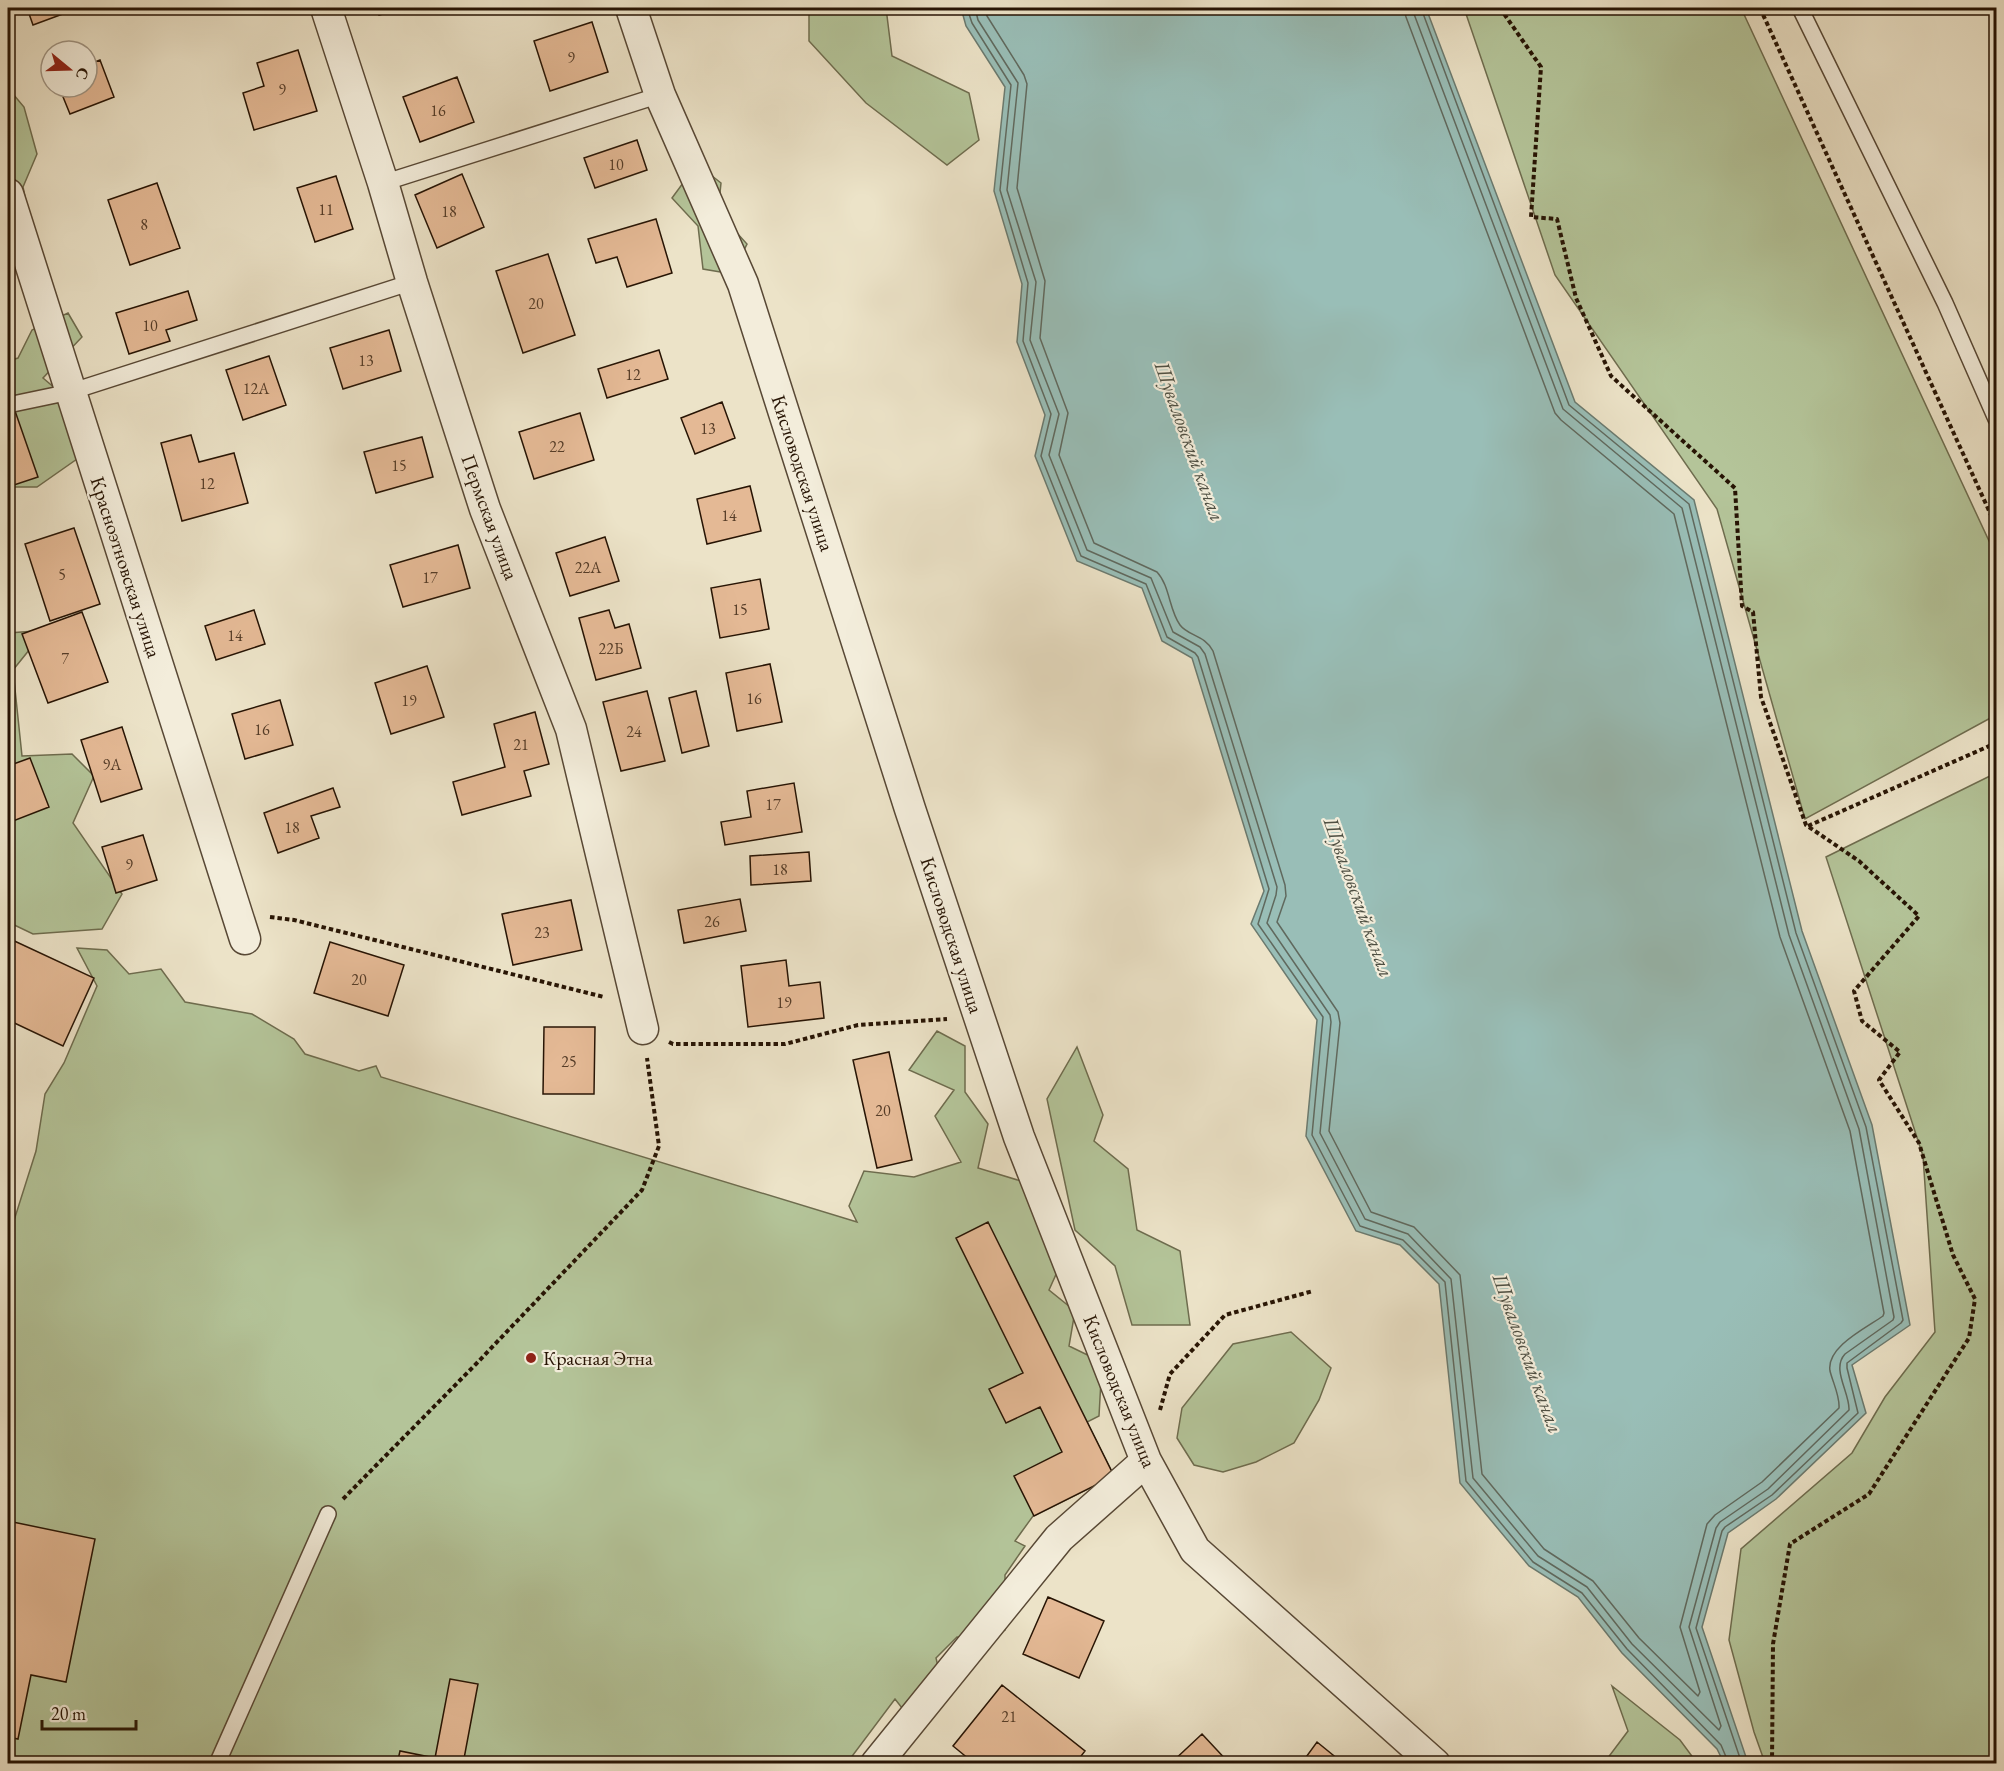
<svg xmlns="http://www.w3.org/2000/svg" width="2004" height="1771" font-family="'EB Garamond',serif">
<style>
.green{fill:#b4c499;stroke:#6e6c4e;stroke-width:1.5}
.water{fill:#99beb7;stroke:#6b7a6f;stroke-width:1.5}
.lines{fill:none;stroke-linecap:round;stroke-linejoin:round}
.shore{stroke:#60695e;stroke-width:1.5}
.building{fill:#e4b995;stroke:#271404;stroke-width:1.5}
.service-casing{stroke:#584835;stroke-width:18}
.minor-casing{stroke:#584835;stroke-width:33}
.path{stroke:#271404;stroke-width:4;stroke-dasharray:4.5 3;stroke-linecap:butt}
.service{stroke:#f3eddb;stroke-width:15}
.minor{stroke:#f3eddb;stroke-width:30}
.poi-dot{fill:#8f2418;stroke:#f3eddb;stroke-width:2}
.labels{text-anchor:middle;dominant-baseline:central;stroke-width:4.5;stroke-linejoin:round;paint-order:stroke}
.number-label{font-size:16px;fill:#563d28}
.street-label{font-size:20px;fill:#271404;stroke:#f3eddb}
.poi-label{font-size:20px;fill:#271404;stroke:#f3eddb;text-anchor:start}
.water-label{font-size:21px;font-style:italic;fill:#4f5043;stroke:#f3eddb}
</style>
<rect width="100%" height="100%" fill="#ece3c8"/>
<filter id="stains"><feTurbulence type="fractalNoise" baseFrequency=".00333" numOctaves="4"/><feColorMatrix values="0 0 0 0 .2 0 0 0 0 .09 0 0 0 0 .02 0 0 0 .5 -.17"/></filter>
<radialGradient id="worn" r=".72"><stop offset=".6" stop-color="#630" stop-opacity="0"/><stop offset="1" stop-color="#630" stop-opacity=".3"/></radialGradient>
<path class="green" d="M809 8H886L892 56 969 93 979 140 947 165 866 103 809 41Z
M1464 8H1741L1996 556V715L1805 819 1717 509 1555 275Z
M8 88 24 107 37 154 23 187 35 246 10 270 8 268Z
M697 164 721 183 718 212 747 244 732 274 703 269 698 226 672 198Z
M68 313 82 337 43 378 90 418 97 445 37 487H8V361L18 358 32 330Z
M78 628 34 644 13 670 22 756 72 754 94 776 73 823 122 894 102 929 33 934 8 922V633Z
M1996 773V1763H1765L1754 1732 1729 1640 1741 1549 1852 1453 1885 1397 1935 1332 1923 1156 1826 857Z
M77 948 107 950 129 974 161 969 185 1002 252 1014 294 1039 305 1054 359 1071 376 1066 381 1077 857 1222 849 1206 864 1171 914 1177 961 1162 935 1116 954 1090 909 1070 937 1031 965 1046V1092L988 1124 978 1168 1021 1181 1058 1270 1049 1290 1075 1311 1069 1346 1102 1362 1099 1416 1087 1422 1114 1476 1033 1516 1015 1541 1025 1546 1005 1575V1630L989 1639 957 1637 936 1658 944 1692 935 1705 902 1708 895 1699 847 1763 8 1764V1234L11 1230 36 1151 45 1094 64 1063 97 986Z
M1077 1047 1103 1115 1094 1141 1128 1169 1137 1230 1180 1251 1190 1325H1132L1115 1266 1075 1230 1047 1099Z
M1291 1332 1331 1368 1319 1400 1294 1443 1256 1462 1223 1472 1194 1465 1177 1438 1182 1408 1233 1344Z
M1612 1686 1680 1740 1697 1763H1604L1628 1731Z"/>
<path class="water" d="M961 8H1426L1575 402 1694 500 1802 931 1872 1125 1910 1325 1852 1365 1866 1413 1776 1499 1728 1533 1702 1627 1748 1763H1724L1717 1749 1622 1653 1578 1597 1529 1566 1460 1483 1439 1284 1400 1245 1356 1231 1306 1136 1317 1020 1251 924 1264 891 1192 658 1162 641 1142 588 1077 561 1035 456 1045 415 1017 342 1022 284 994 191 1005 87 966 26Z"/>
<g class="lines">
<path class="shore" d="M967 8 972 23 1011 85 1000 190 1028 283 1023 341 1051 414 1041 456 1081 556 1146 584 1167 637 1195 653 1198 657 1269 889 1258 924 1323 1017 1312 1135 1360 1226 1403 1240 1445 1282 1466 1481 1533 1562 1582 1593 1627 1649 1721 1745 1729 1764
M975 8 978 20 1018 83 1007 190 1036 282 1030 340 1059 414 1049 455 1087 550 1151 578 1173 632 1200 647 1205 654 1277 887 1276 895 1267 923 1330 1015 1331 1022 1320 1133 1365 1219 1408 1234 1451 1279 1473 1478 1538 1556 1587 1587 1632 1644 1719 1730 1721 1726 1689 1627 1716 1528 1720 1522 1768 1489 1849 1410C1850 1393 1831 1369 1845 1354L1893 1320 1894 1317 1859 1129 1789 935 1682 508 1563 409 1414 14 1413 8
M984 8 987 16 1024 75 1027 84 1017 188 1045 281 1040 338 1068 413 1059 455 1094 543 1157 572C1170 586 1169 610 1180 625 1188 636 1205 635 1213 651L1285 885 1286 896 1277 922 1338 1012 1340 1023 1329 1131 1371 1212 1414 1227 1460 1275 1482 1474 1544 1549 1593 1581 1639 1638 1698 1696 1700 1692 1680 1627 1707 1524 1715 1515 1762 1482 1839 1408C1840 1396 1833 1383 1830 1371 1826 1347 1866 1328 1883 1316L1884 1313 1850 1131 1780 937 1674 514 1561 420 1555 413 1406 17 1404 8
M1421 8 1569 405 1689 504 1796 933 1866 1127 1903 1320 1901 1323 1847 1363V1368L1858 1413 1772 1495 1725 1527 1722 1531 1696 1628 1742 1764"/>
</g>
<path class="building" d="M27 8H79L33 25Z
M377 8H406L379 15Z
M592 22 608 72 550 91 534 41Z
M298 50 317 111 254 130 243 93 264 86 257 63Z
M100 60 114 97 70 114 59 87H87V65Z
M457 77 474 122 420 142 403 97Z
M637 140 647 170 595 188 584 158Z
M462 174 484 227 437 248 415 195Z
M336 176 353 229 315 242 297 188Z
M157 183 180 248 130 265 108 200Z
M656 219 672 273 627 287 617 257 596 263 588 239Z
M548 254 575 335 523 353 496 271Z
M188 291 197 320 166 330 170 341 129 354 116 313Z
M389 330 401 371 343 389 330 348Z
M659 350 668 379 607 398 598 369Z
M269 356 286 405 243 420 226 370Z
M722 402 735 438 695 454 681 418Z
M14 408 38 477 8 487V410Z
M580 413 594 460 534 479 519 432Z
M191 435 199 462 234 453 248 503 182 521 161 443Z
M422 437 433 477 376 493 364 452Z
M750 486 761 531 707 544 697 499Z
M74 528 100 604 50 621 25 544Z
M605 537 619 581 570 596 556 553Z
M458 545 470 588 403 607 390 565Z
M760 579 769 629 720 638 711 588Z
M254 610 265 644 216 660 205 626Z
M609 610 615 628 629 624 641 668 596 680 579 618Z
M82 612 108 682 48 703 22 634Z
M770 664 782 722 737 731 726 673Z
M427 666 444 717 391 734 375 683Z
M647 691 665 761 621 771 603 702Z
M696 691 709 746 682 753 669 698Z
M280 700 293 745 245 759 232 714Z
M535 712 549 764 524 771 531 796 462 815 453 782 505 767 494 724Z
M122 727 142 789 101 802 81 740Z
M30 758 49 807 8 823V766Z
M794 783 802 832 725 845 721 822 751 817 747 791Z
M333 788 340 807 311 816 319 838 278 853 264 813Z
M143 835 157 880 116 893 102 847Z
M809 852 811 881 751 885 750 856Z
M740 899 746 931 684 943 678 910Z
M571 900 582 950 513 965 502 914Z
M8 938 94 978 63 1046 8 1020Z
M330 942 404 965 388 1016 314 993Z
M786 960 789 986 820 982 824 1018 748 1027 741 966Z
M544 1027H595L594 1094H543Z
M889 1052 912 1160 877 1168 853 1060Z
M988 1222 1114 1476 1034 1516 1014 1476 1062 1452 1040 1407 1006 1423 989 1389 1023 1373 956 1238Z
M8 1521 95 1539 66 1682 31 1675 18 1739 8 1737Z
M1048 1597 1104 1621 1079 1678 1023 1654Z
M450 1679 478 1684 463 1764H397L400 1751 435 1758Z
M1002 1685 1085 1751 1075 1764H975L953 1746Z
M1202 1734 1230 1764H1170Z
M1317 1742 1344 1764H1301Z"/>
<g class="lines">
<g class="service-casing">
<path id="service" d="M1800 8 1945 303 1996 419
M383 183 660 95
M8 405 70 392 412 282
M217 1764 328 1514"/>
</g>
<g class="minor-casing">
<path id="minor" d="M326 8 383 183 412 282 485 509 571 729 643 1029
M631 8 660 95 743 284 910 809 1019 1137 1146 1461 1195 1550 1435 1764
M8 194 245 939
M876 1764 1059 1538 1146 1461"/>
</g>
<path class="path" d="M1500 8 1541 67 1531 217 1557 219 1576 298 1611 376 1735 488 1742 606 1753 612 1761 697 1806 825 1859 861 1919 916 1854 991 1862 1021 1900 1052 1879 1080 1919 1143 1953 1255 1975 1299 1969 1338 1869 1494 1790 1544 1773 1644 1772 1764
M1760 8 1996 526
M1808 826 1996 743
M270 917 294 920 604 997
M669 1042 673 1044H785L858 1025 947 1019
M1160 1410 1170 1374 1225 1315 1313 1291
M343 1499 476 1364 642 1190 659 1146 647 1058"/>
<use href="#service" class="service"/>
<use href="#minor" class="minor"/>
</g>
<circle class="poi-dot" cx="531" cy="1358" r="6"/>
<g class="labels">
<g class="number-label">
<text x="571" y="57">9</text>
<text x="282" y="89">9</text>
<text x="438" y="110">16</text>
<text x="616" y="164">10</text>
<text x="326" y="209">11</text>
<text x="449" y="211">18</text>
<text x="144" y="224">8</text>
<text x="536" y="303">20</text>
<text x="150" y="325">10</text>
<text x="366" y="360">13</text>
<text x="633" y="374">12</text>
<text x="256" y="388">12А</text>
<text x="708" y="428">13</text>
<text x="557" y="446">22</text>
<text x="399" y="465">15</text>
<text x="207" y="483">12</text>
<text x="729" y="515">14</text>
<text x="588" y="567">22А</text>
<text x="62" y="574">5</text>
<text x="430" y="577">17</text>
<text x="740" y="609">15</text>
<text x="235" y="635">14</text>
<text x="611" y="648">22Б</text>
<text x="65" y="658">7</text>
<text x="754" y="698">16</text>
<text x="409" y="700">19</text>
<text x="262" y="729">16</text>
<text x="634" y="731">24</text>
<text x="521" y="744">21</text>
<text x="112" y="764">9А</text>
<text x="773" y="804">17</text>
<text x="292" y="827">18</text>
<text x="129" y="864">9</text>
<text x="780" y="869">18</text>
<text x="712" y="921">26</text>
<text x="542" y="932">23</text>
<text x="359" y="979">20</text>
<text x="784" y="1002">19</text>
<text x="569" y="1061">25</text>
<text x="883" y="1110">20</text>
<text x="1009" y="1716">21</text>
</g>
<g class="street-label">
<text transform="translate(803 473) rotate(72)">Кисловодская улица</text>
<text transform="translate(490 517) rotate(70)">Пермская улица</text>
<text transform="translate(126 567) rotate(72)">Красноэтновская улица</text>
<text transform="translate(952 935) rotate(72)">Кисловодская улица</text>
<text transform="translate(1120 1391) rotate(68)">Кисловодская улица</text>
</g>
<g class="poi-label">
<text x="543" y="1358">Красная Этна</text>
</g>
<g class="water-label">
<text transform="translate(1190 441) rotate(70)">Шуваловский канал</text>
<text transform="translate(1359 897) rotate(70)">Шуваловский канал</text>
<text transform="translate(1528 1353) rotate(70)">Шуваловский канал</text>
</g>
</g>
<rect width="2004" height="1771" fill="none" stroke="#ece3c8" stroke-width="30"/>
<rect x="9" y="9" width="1986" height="1753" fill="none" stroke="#271404" stroke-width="3"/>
<rect x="15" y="15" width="1974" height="1741" fill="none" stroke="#271404" stroke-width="1.5"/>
<g transform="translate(69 69) rotate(109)"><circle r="28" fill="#f3eddb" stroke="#a19685" stroke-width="1.5"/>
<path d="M0-4.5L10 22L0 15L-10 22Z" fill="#8f2418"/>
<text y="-9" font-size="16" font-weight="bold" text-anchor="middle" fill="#271404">С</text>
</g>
<path d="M42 1720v9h94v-9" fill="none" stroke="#271404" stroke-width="3"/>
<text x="51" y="1720" font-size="18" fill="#271404" stroke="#f3eddb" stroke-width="4.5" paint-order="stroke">20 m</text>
<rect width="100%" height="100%" filter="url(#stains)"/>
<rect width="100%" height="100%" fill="url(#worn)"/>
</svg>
